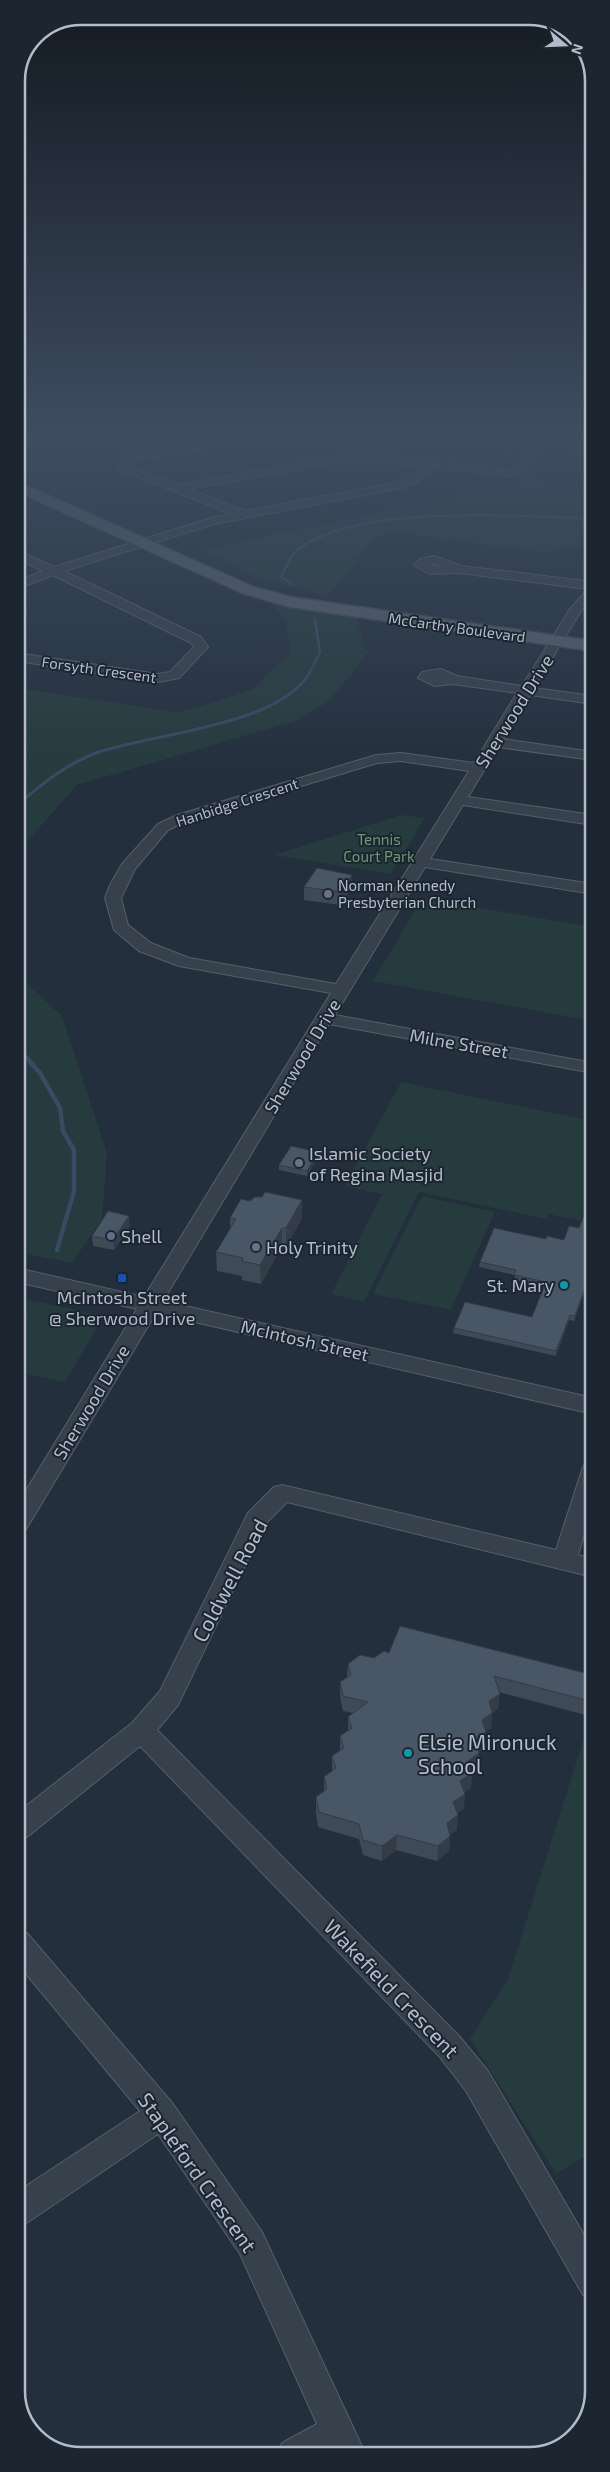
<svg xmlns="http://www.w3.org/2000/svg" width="610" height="2472" font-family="'Exo 2',sans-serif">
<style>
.green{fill:#253b3d}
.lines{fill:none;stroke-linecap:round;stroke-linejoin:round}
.stream-far2{stroke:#374b63;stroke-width:2.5}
.stream-far1{stroke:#374b63;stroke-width:3}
.stream{stroke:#374b63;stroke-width:4.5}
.minor-casing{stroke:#555f6a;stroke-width:2}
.major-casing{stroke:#404a55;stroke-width:3}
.minor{fill:#37414c;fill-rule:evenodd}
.major{fill:#55606c;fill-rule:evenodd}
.wall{fill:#3f4a57}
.shaded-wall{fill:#333c47}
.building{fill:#495665;stroke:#333c47}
.worship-dot{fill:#6b7280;stroke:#1c2631;stroke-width:2}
.service-dot{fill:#5c6f8a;stroke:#1c2631;stroke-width:2}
.transit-dot{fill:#1a4fb4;stroke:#1c2631;stroke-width:2}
.culture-dot{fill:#0f9aa8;stroke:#1c2631;stroke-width:2}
.labels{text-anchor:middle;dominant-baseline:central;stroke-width:4;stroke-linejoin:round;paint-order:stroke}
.far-street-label{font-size:15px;fill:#b3bcc8;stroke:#1c2631}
.far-park-label{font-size:15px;fill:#6a9873;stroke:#1c2631}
.far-poi-label{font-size:15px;fill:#b3bcc8;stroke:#1c2631;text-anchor:start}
.street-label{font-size:18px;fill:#b3bcc8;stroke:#1c2631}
.poi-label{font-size:18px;fill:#b3bcc8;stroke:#1c2631;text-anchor:start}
.near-street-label{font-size:21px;fill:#b3bcc8;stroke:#1c2631}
.near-poi-label{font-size:21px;fill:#b3bcc8;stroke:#1c2631;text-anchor:start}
.rim{fill:none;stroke:#b3bcc8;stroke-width:2.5}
</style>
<rect width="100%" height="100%" fill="#232f3c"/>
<path class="green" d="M519 478 590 487 593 484V544L546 553 399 533 375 537 328 596 260 579 204 551 275 534 458 498 467 489 507 490Z
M272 603 357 618 363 645 369 652 329 701 295 721 77 785 17 853V688L177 712 216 702 253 689 291 652 286 622Z
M401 815 425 818 391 874 274 855Z
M422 898 593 927V1021L373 981Z
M17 974 62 1016 107 1153 102 1219 72 1263 17 1252Z
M401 1082 593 1121V1223L548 1214 546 1219 419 1192 364 1302 331 1294 382 1194 345 1186Z
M422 1196 495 1212 451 1310 373 1294Z
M17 1297 104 1316 65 1382 17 1372Z
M587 1728 593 1730 594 2151 556 2174 470 2039 508 1979Z"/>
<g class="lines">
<path class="stream-far2" d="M292 584 281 577C285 569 290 556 296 551 355 503 519 516 593 519
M309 674 320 652 315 619"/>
<path class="stream-far1" d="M17 806C41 784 65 765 96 753 152 733 279 727 310 672"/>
<path class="stream" d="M17 1047 40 1073 60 1108 63 1131 74 1150V1191L57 1250
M17 1320 24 1313"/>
<g class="minor-casing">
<path id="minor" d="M61 433H78L77 435 16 449V443Z
M265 433H287L282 436 137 460 128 463 129 466 178 485 346 455 370 454 510 470 513 469 533 444 465 436 460 433H490L538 438 542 433H552L548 439 593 444V450L543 445 521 474 510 476 430 467 416 483 406 487 214 524 64 571 201 637 208 647 179 678 158 682 17 661V653L158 674 170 672 194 647 191 643 53 575 17 589V581L43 571 16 558V550L54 567 208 519 231 514 121 470 117 462 134 454ZM370 460 419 466 408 479 399 482 245 511 189 489 346 461Z
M434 556 462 566 593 582V599L581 611 534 688 593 696V704L530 695 503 739 593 752V760L498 747 468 797 593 815V825L463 805 430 859 593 884V894L425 867 335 1015 593 1063V1073L329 1024 163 1301 593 1398V1414L156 1313 25 1531 17 1534V1505L137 1309 17 1282V1268L144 1297 331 993 179 966 139 951 114 930 105 898 110 885 122 864 158 824 177 815 376 755 401 753 474 763 517 693 453 684 435 686 418 678 422 672 441 669 457 676 522 686 570 609 588 589 459 573 429 574 414 565 420 559ZM434 564 442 566 428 565ZM401 761 469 771 336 984 189 958 151 943 128 925 121 898 135 869 168 830 187 821 377 763Z
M593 1462V1505L578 1555 593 1559V1577L287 1502 265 1524 178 1705 157 1730 459 2036 488 2071 594 2252V2300L583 2295 466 2091 439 2056 140 1746 27 1837 17 1840V1813L132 1723 160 1691 248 1513 274 1487 282 1485 556 1550 582 1470 585 1464Z
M17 1929 27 1933 173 2104 262 2232 366 2455H277L282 2443 317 2424 240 2254 158 2134 28 2222 17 2226V2192L140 2111 17 1963Z"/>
</g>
<g class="major-casing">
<path id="major" d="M16 481 254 587 291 597 593 641V651L290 607 242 593 16 491Z"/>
</g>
<use href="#minor" class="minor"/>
<use href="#major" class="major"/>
</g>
<path class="wall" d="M352 875V888L340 905 304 900V887Z
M318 1152V1157L307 1176 279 1170V1165Z
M262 1197 302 1200V1218L286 1247 282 1246 261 1284 242 1280V1276L217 1271 216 1252 230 1229V1218L250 1201Z
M593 1209V1269L574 1321 569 1320 556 1356 453 1333 454 1328 532 1317 544 1286 514 1280 515 1275 479 1267 480 1262 546 1239 564 1240 579 1228Z
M130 1226 114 1250 93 1246 92 1236Z
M389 1653 593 1675V1717L499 1692 498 1709 492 1713 491 1728 486 1731 485 1748 479 1751 478 1768 472 1772 471 1788 464 1792V1809L457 1813V1830L450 1835 449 1851 437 1861 396 1850 382 1861 363 1855 359 1839 318 1827 316 1813V1797L324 1792V1777L332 1771V1756L340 1751V1736L348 1731V1717L353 1713 343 1711 340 1697V1682L347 1677 348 1664 374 1658Z"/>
<path class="shaded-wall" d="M352 875V888L340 905 341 892Z
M318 1152V1157L307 1176V1171Z
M302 1200V1218L286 1247V1228Z
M129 1216 130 1226 114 1250 113 1240Z
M282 1228V1246L261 1284 260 1265Z
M593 1265V1269L574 1321 575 1316Z
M570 1315 569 1320 556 1356V1351Z
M500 1694 498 1709 492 1713 491 1728 480 1735 482 1720 489 1701Z
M486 1732 485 1748 474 1755 475 1740Z
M479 1753 478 1768 466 1776 468 1761Z
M472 1773 471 1788 459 1797 460 1781Z
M465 1794 464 1809 452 1817 453 1802Z
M458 1815 457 1830 446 1838 447 1823Z
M397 1835 396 1850 382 1861V1846Z
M450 1836 449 1851 437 1861 438 1846Z"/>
<path class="building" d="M317 868 352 875 341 892 304 887Z
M291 1146 318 1152 307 1171 279 1165Z
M265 1192 302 1200 286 1228H282L260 1265 242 1261 243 1258 216 1252 236 1219 230 1218 241 1199 250 1201 255 1197H262Z
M587 1208 593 1209V1265L575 1316 570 1315 556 1351 454 1328 465 1302 532 1317 546 1282 514 1275 516 1270 480 1262 494 1228 546 1239 547 1236 564 1240 569 1226 579 1228Z
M108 1211 129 1216 113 1240 92 1236Z
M400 1626 593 1675V1702L494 1676 500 1694 489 1701 492 1713 482 1720 486 1732 475 1740 479 1753 468 1761 472 1773 460 1781 465 1794 453 1802 458 1815 447 1823 450 1836 438 1846 397 1835 382 1846 363 1840 359 1824 319 1812 316 1797 327 1789 324 1777 336 1768 332 1756 344 1748 340 1736 352 1728 348 1717 368 1702 343 1696 340 1682 351 1675 348 1664 360 1655 374 1658 384 1651 389 1653Z"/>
<linearGradient id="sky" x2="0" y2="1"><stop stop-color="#131a21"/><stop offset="0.56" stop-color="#3f4d61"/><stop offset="1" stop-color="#3f4d61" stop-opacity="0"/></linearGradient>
<rect width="610" height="779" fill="url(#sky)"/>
<g class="worship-dot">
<circle cx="328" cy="894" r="5"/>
<circle cx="299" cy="1163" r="5"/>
<circle cx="256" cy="1247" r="5"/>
</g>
<circle class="service-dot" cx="111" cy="1236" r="5"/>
<rect class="transit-dot" x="117" y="1273" width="10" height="10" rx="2.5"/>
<g class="culture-dot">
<circle cx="564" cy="1285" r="5"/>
<circle cx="408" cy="1753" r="5"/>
</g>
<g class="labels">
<g class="far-street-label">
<text transform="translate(457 627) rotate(8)">McCarthy Boulevard</text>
<text transform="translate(99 669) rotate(8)">Forsyth Crescent</text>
<text transform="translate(237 802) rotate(-18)">Hanbidge Crescent</text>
</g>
<g class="far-park-label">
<text x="379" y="839">Tennis<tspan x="379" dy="17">Court Park</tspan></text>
</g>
<g class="far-poi-label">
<text x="338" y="885">Norman Kennedy<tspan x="338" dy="17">Presbyterian Church</tspan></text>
</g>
<g class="street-label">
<text transform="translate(514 711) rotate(-58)">Sherwood Drive</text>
<text transform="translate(459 1043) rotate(10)">Milne Street</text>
<text transform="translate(302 1056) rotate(-59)">Sherwood Drive</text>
<text transform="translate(305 1340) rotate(13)">McIntosh Street</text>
<text transform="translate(91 1402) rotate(-59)">Sherwood Drive</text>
</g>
<g class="poi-label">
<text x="309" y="1153">Islamic Society<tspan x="309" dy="21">of Regina Masjid</tspan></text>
<text x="121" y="1236">Shell</text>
<text x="266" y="1247">Holy Trinity</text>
<text x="554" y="1285" text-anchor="end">St. Mary</text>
<text x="122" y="1297" text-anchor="middle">McIntosh Street<tspan x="122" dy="21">@ Sherwood Drive</tspan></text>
</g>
<g class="near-street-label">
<text transform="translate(229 1580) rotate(-62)">Coldwell Road</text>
<text transform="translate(392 1988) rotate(46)">Wakefield Crescent</text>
<text transform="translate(198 2172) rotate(55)">Stapleford Crescent</text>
</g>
<g class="near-poi-label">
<text x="418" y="1741">Elsie Mironuck<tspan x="418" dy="24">School</tspan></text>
</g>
</g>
<path d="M0 0H610V2472H0ZM81 25H529A56 56 0 0 1 585 81V2391A56 56 0 0 1 529 2447H81A56 56 0 0 1 25 2391V81A56 56 0 0 1 81 25Z" fill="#1c2631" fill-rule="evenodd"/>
<path class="rim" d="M81 25H529A56 56 0 0 1 585 81V2391A56 56 0 0 1 529 2447H81A56 56 0 0 1 25 2391V81A56 56 0 0 1 81 25Z"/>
<g transform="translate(565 45) rotate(109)" stroke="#1c2631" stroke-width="4" paint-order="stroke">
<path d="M0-4L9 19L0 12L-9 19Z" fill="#b3bcc8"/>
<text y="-8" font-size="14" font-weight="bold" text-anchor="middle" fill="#b3bcc8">N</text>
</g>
</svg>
